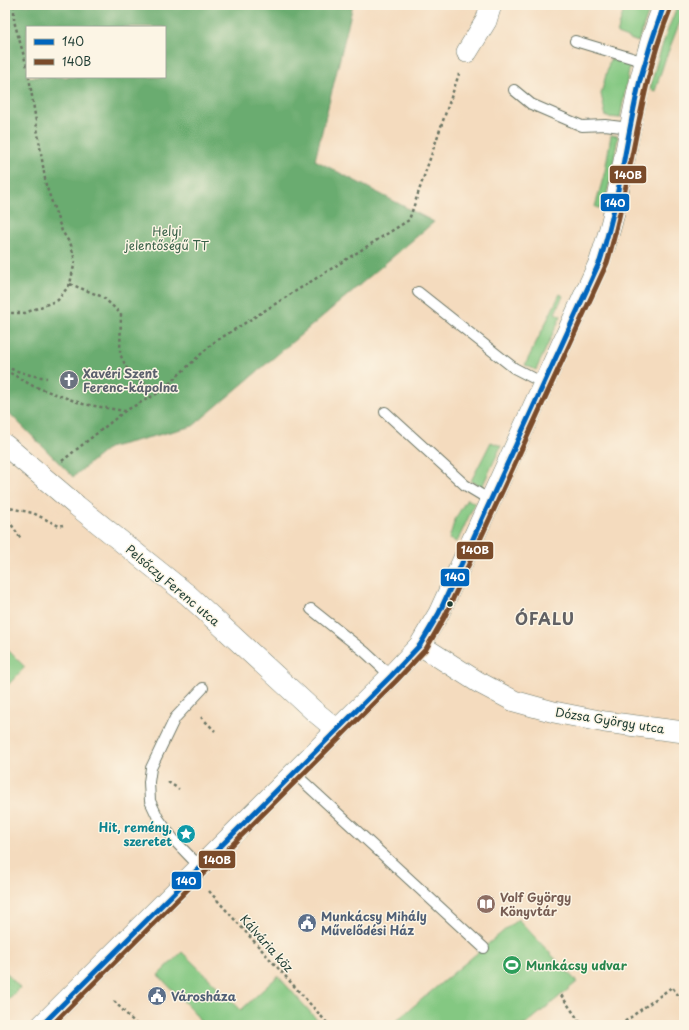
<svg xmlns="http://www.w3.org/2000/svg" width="689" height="1030" font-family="'Playpen Sans',sans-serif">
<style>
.green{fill:#84c882;stroke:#52825b}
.forest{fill:#6bac70;stroke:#457452;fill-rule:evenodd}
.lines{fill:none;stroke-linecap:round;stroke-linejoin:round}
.service-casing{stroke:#6a7464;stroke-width:12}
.minor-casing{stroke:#6a7464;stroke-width:22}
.path{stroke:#6a7464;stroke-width:2.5;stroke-dasharray:3 3;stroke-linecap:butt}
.service{stroke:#fff;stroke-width:10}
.minor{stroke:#fff;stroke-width:21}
.bus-1-casing{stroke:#fcf5e5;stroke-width:8}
.bus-2-casing{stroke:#fcf5e5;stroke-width:8}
.bus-1{stroke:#0065bd;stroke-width:5}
.bus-2{stroke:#7a4b2a;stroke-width:5}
.bus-dot{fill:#1f3d34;stroke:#fcf5e5;stroke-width:1.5}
.labels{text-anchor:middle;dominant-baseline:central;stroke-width:3;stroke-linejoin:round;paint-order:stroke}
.park-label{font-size:12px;fill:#386048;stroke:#fcf5e5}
.worship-label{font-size:12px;font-weight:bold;fill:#5b616d;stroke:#fcf5e5;text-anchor:start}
.street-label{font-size:12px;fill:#1f3d34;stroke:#fcf5e5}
.culture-label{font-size:12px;font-weight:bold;fill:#0d838f;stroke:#fcf5e5;text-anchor:end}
.education-label{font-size:12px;font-weight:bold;fill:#785e54;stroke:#fcf5e5;text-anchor:start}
.service-label{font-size:12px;font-weight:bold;fill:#4e5e75;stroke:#fcf5e5;text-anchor:start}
.leisure-label{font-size:12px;font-weight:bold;fill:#27864d;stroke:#fcf5e5;text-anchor:start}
.district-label{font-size:16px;font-weight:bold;letter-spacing:1px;fill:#616164;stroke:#fcf5e5}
.line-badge{stroke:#fcf5e5;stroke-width:1.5}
.badge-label{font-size:11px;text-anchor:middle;font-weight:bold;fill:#fff}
</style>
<rect width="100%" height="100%" fill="#fcf5e5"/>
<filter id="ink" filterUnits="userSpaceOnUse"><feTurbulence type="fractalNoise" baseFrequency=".025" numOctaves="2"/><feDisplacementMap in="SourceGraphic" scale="8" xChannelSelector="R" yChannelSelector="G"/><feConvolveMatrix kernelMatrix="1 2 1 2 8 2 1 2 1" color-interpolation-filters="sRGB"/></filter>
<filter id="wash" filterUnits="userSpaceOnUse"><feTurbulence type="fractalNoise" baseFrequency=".012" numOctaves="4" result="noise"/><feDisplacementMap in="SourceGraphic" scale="16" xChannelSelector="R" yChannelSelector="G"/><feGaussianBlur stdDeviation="0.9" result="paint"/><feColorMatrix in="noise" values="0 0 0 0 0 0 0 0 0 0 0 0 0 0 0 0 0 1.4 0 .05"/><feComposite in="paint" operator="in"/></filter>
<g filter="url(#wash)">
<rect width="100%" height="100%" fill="#f4dbbe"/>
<path class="green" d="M625 5H651L638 42 617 34Z
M678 5H684V15L679 24 665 60 655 91 650 89C657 60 666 32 678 5Z
M610 59 630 65 620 118 606 117 601 94Z
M611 135 618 136 612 173 603 209 595 207 605 171Z
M560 294 563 296 555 313 561 316 536 370 525 365Z
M491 442 501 446 482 487 471 481Z
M467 499 475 503 457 542 449 539 455 519Z
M5 647 25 667 5 688Z
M518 919 577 982 525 1025H391Z
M182 952 241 1010 278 976 319 1022 316 1025H203L194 1012 158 975Z
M5 971 20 988 5 1002Z"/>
<path class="forest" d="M5 5H353L315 160 434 222 193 426 108 448 73 477 5 409ZM27 27H165V77H27Z"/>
</g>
<g filter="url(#ink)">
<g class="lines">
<g class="service-casing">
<path id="service" d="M575 41 645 62
M514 90 531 104 582 126 605 125 630 128
M418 292 514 368 543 383
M385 412 465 485 490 500
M311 609 365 652 391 676
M294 773 484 948
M200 867 174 840 158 818 150 801 149 782 151 768 175 718 203 688"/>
</g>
<g class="minor-casing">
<path id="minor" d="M467 52 486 21 491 5
M5 445 77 506 188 595 314 711 336 729
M420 645 478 682 514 701 554 712 605 722 684 732
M42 1025 391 676 420 645 439 613 600 261C605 245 611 228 614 212 629 142 637 71 664 5"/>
</g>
<path class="path" d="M14 5V21L27 67
M70 284 103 297 121 314 120 354 130 375 160 392
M5 313H25L58 300 70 284 75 261 71 245 62 231 46 185 29 77
M5 367 30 375 47 378
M5 370 33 386 83 404 125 411 160 392 213 343 409 220 459 74
M62 461 125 411
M5 507 33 513 59 526 63 525
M5 515 21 539
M201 717 215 731
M168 782 179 789
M209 891 329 1025
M561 995 582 1025
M114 1001 137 1025
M620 1025 672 987 684 1003"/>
<use href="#service" class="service"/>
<use href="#minor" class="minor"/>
<g class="bus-1-casing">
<path id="bus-1" d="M42 1025 391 676 420 645 439 613 600 261C619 202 626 140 640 80 647 55 655 30 664 5"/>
</g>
<g class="bus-2-casing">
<path id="bus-2" d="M52 1025 396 681 426 649 445 616 607 263C625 204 633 143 647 84 653 58 661 32 671 7"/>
</g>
<use href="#bus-1" class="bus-1"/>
<use href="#bus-2" class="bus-2"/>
</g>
</g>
<defs>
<g id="church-disc" transform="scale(1)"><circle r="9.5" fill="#6b7280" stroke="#fcf5e5"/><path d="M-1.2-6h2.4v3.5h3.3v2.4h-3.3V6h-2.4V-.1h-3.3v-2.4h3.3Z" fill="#fff"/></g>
<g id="sight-disc" transform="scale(1)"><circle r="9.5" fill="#0f9aa8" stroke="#fcf5e5"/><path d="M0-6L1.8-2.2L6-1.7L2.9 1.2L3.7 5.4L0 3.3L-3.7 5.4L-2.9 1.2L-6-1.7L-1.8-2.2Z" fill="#fff"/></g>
<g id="library-disc" transform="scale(1)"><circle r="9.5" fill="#8d6e63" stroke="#fcf5e5"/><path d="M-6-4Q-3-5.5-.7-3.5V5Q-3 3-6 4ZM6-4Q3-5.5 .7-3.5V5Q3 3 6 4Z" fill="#fff"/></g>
<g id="civic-disc" transform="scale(1)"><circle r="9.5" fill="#5c6f8a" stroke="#fcf5e5"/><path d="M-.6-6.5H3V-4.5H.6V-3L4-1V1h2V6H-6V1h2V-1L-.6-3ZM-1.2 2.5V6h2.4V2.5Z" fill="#fff"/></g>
<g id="stadium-disc" transform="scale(1)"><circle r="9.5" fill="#2e9e5b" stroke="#fcf5e5"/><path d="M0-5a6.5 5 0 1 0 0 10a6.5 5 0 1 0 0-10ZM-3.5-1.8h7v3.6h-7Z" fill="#fff"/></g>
</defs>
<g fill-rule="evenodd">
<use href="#church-disc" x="69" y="380"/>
<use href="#sight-disc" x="186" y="834"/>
<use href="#library-disc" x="486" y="904"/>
<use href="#civic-disc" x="307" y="923"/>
<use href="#stadium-disc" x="512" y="965"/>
<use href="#civic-disc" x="157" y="996"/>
</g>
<circle class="bus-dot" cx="450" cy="604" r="3.5"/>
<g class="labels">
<g class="park-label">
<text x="167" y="231">Helyi<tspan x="167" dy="14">jelentőségű TT</tspan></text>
</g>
<g class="worship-label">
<text x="83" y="373">Xavéri Szent<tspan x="83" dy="14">Ferenc-kápolna</tspan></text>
</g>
<g class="street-label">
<text transform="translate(173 585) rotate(40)">Pelsőczy Ferenc utca</text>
<text transform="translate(610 720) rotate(9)">Dózsa György utca</text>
<text transform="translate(267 943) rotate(48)">Kálvária köz</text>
</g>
<g class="culture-label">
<text x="172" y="827">Hit, remény,<tspan x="172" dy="14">szeretet</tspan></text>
</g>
<g class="education-label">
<text x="500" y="897">Volf György<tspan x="500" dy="14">Könyvtár</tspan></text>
</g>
<g class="service-label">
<text x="321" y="916">Munkácsy Mihály<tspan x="321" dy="14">Művelődési Ház</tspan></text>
<text x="171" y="996">Városháza</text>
</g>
<g class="leisure-label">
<text x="526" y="965">Munkácsy udvar</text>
</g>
<g class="district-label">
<text x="545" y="618">ÓFALU</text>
</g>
</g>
<g class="line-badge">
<rect x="609" y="165" width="38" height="19" rx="4" fill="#7a4b2a"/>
<rect x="600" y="193" width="30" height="19" rx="4" fill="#0065bd"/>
<rect x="456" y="541" width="38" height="19" rx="4" fill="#7a4b2a"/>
<rect x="440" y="568" width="30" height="19" rx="4" fill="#0065bd"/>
<rect x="198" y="850" width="38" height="19" rx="4" fill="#7a4b2a"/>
<rect x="171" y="871" width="31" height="19" rx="4" fill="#0065bd"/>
</g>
<g class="badge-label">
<text x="628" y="179">140B</text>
<text x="615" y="207">140</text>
<text x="475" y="554">140B</text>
<text x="455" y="581">140</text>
<text x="217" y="864">140B</text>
<text x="186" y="885">140</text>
</g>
<rect width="689" height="1030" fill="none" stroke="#fcf5e5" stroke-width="20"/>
<rect x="26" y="26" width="140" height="52" fill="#fcf5e5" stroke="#a4ab9e"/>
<rect x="34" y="39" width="20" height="6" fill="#0065bd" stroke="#a4ab9e"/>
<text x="62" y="46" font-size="12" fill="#1f3d34">140</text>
<rect x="34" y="59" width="20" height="6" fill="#7a4b2a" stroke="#a4ab9e"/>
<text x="62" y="66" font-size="12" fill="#1f3d34">140B</text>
</svg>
